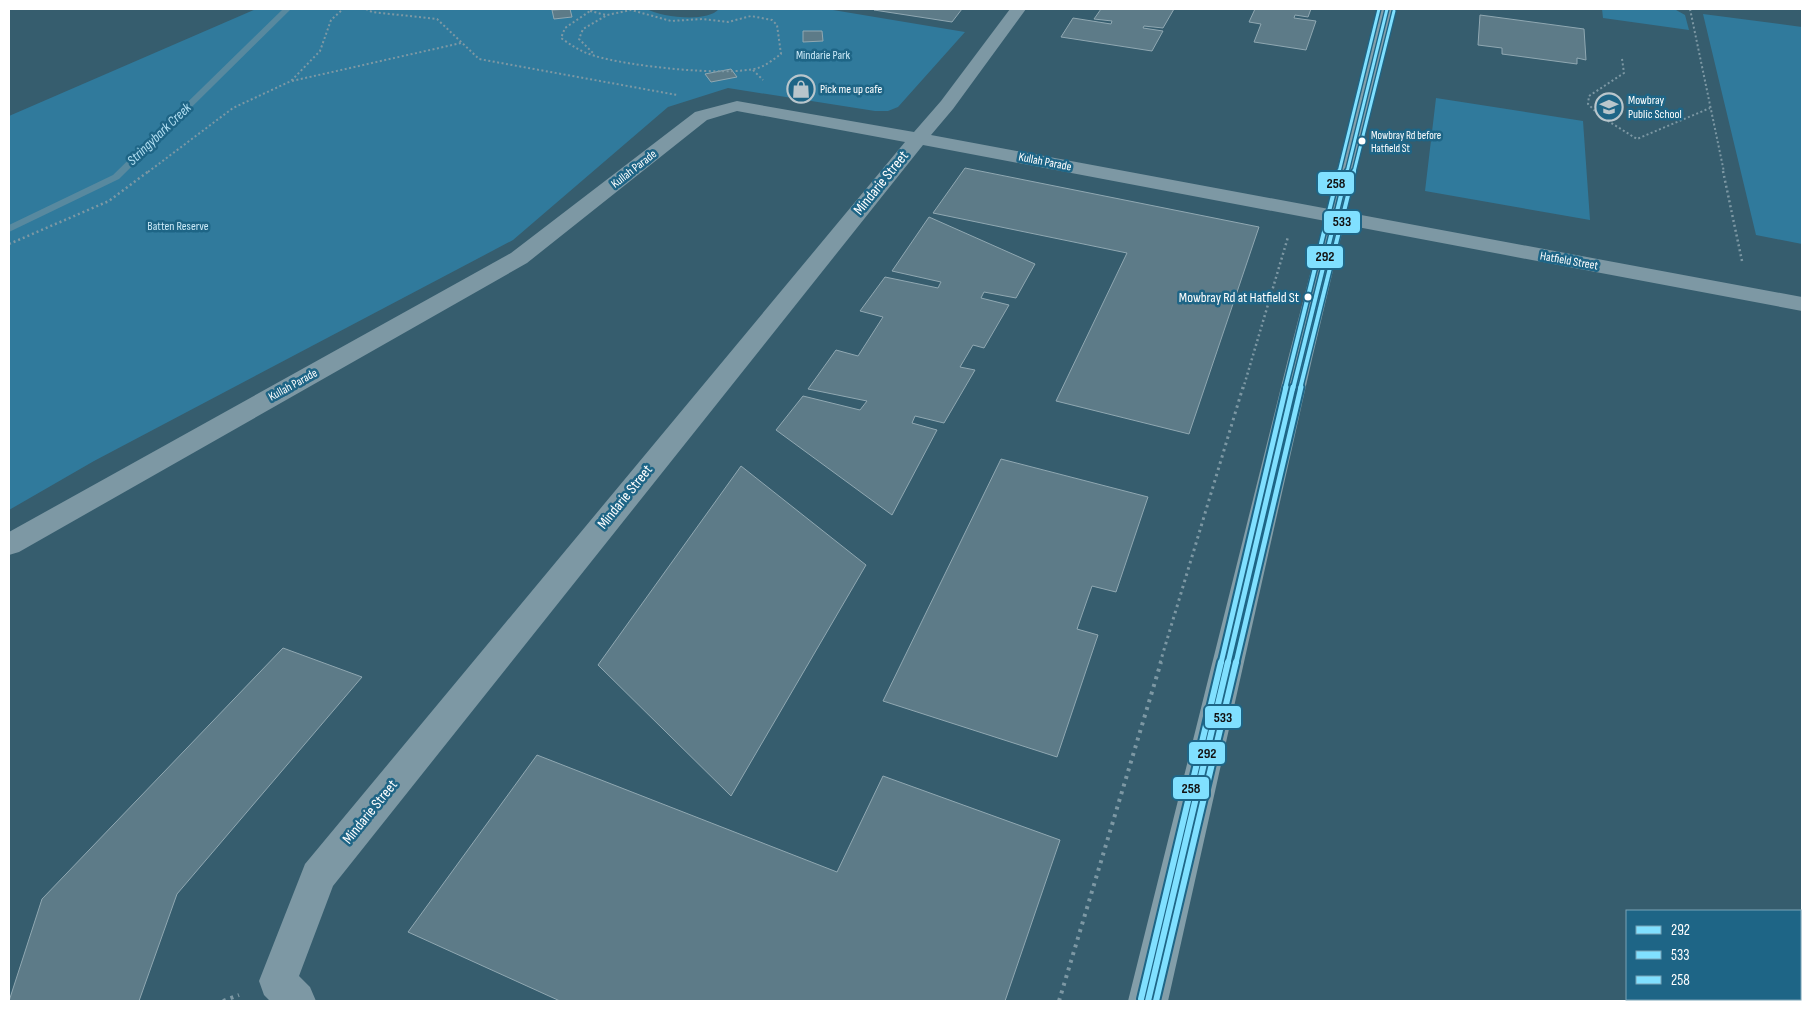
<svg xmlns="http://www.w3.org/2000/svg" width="1811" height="1010" font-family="'Sofia Sans Condensed',sans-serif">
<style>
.green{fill:#307a9c}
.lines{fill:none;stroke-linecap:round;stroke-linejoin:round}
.stream{fill:#58899f;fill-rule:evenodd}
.building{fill:#5d7b88;stroke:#90a8b2}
.path-far3{stroke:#7d98a4;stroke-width:2;stroke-dasharray:2 2.5;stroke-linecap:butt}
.path-far2{stroke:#7d98a4;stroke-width:2.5;stroke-dasharray:2 3;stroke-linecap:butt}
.path-far1{stroke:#7d98a4;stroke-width:3;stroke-dasharray:2.5 4;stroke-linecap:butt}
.path{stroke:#7d98a4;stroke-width:4;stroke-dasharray:3 5;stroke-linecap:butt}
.minor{fill:#7d98a4;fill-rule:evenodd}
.secondary{fill:#839ea9;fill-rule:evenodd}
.bus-1-far3-casing{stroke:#1e6586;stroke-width:5.5}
.bus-1-far2-casing{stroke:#1e6586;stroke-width:7}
.bus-1-far1-casing{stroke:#1e6586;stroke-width:9}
.bus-1-casing{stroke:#1e6586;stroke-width:10}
.bus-2-far3-casing{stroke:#1e6586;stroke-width:5.5}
.bus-2-far2-casing{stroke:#1e6586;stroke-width:7}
.bus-2-far1-casing{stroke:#1e6586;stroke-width:9}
.bus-2-casing{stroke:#1e6586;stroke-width:10}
.bus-3-far3-casing{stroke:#1e6586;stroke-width:5.5}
.bus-3-far2-casing{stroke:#1e6586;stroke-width:7}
.bus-3-far1-casing{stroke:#1e6586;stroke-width:9}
.bus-3-casing{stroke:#1e6586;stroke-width:10}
.bus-1-far3{stroke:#80e0ff;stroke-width:3}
.bus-1-far2{stroke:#80e0ff;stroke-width:4}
.bus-1-far1{stroke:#80e0ff;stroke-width:5}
.bus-1{stroke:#80e0ff;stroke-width:6}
.bus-2-far3{stroke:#80e0ff;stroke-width:3}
.bus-2-far2{stroke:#80e0ff;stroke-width:4}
.bus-2-far1{stroke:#80e0ff;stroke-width:5}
.bus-2{stroke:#80e0ff;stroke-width:6}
.bus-3-far3{stroke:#80e0ff;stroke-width:3}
.bus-3-far2{stroke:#80e0ff;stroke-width:4}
.bus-3-far1{stroke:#80e0ff;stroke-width:5}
.bus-3{stroke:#80e0ff;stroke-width:6}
.bus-dot{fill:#fff;stroke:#1e6586;stroke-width:2}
.labels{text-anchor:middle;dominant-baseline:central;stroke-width:5;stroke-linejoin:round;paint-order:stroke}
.far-bus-label{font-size:11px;fill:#fff;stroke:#1e6586;text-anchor:start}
.far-park-label{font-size:12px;fill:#cceaf8;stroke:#1e6586}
.far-poi-label{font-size:12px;fill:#fff;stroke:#1e6586;text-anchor:start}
.far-street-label{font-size:12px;fill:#fff;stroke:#1e6586}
.far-water-label{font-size:14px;font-style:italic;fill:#b2dff2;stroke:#1e6586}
.bus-label{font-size:14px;fill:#fff;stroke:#1e6586;text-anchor:end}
.street-label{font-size:15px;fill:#fff;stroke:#1e6586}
.line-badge{stroke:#1e6586;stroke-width:2}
.pale-badge-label{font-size:14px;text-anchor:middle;font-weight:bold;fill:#111}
</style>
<rect width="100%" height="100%" fill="#365d6e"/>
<path class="green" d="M256 9H647C661 17 707 23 719 9H827L965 32 898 107 888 111H875L728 88 668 107 513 240 94 461 9 510V116Z
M1602 9 1676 10 1685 15 1689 30 1603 18Z
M1703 14 1802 27V244L1756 235Z
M1436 98 1583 121 1590 220 1425 191Z"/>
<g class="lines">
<path class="stream" d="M283 9H291L119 179 9 232V225L113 175Z"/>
</g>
<path class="building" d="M570 9 572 17 554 19 552 10Z
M876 9H962L952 22 874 10Z
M1101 9H1174L1163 28 1144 26 1143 28 1163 31 1152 51 1061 37 1073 18 1111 24 1112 21 1094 19Z
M1255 9H1311L1308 17 1295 15 1294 18 1316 21 1306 50 1254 42 1261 24 1249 22Z
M1480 15 1584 29 1586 60 1577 58V64L1502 54V48L1478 45Z
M803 31H822L823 41 803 42Z
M731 69 737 77 711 82 705 74Z
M965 168 1259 227 1189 434 1056 401 1127 253 933 213Z
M929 217 1035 264 1016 298 984 292 981 298 1009 305 984 348 973 345 960 367 975 370 944 423 915 416 912 423 937 430 892 515 776 430 803 396 860 410 867 401 808 389 836 350 858 356 883 317 860 311 885 277 938 288 941 282 892 271Z
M1001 459 1148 497 1116 592 1092 586 1077 629 1098 635 1057 757 883 701Z
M741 466 866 565 731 796 598 665Z
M283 648 362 677 177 894 139 1001H9L42 899Z
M537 755 837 872 883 776 1060 840 1005 1001H560L408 932Z"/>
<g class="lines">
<path class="path-far3" d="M366 9 372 12 437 19 479 59 677 95
M593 9 565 28 561 38C572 46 582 52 595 56 628 66 725 77 758 68 767 65 774 59 781 54L777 25 772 20 751 16 728 22 702 19 671 21 631 10 607 15 583 29 579 39 594 54
M1690 9 1724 172
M590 11 606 15
M1622 59 1624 73 1589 96 1588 104 1600 116 1637 139 1710 108
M753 70 763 80
M292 81 461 43
M148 172 233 108 291 81 320 51 331 20 343 9"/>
<path class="path-far2" d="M1723 171 1742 261
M9 244 109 201 149 171
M1243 389 1288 237"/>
<path class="path-far1" d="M1160 663 1243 387"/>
<path class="path" d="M223 1001 239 995
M1059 1001 1161 662"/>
<path class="minor" d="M1010 9H1026L953 109 931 135 1802 297V311L923 145 333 886 299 976 310 987 316 1001H270L264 995 259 981 305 864 905 142 737 111 707 120 527 263 19 552 9 555V532L511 253 695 112 737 101 914 132 941 101Z"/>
<path class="secondary" d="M1379 9H1395L1312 359 1168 1001H1128L1288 359Z"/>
<g class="bus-1-far3-casing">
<path id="bus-1-far3" d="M1347 172 1387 9"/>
</g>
<g class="bus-1-far2-casing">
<path id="bus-1-far2" d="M1293 389 1347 171"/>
</g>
<g class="bus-1-far1-casing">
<path id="bus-1-far1" d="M1228 663 1293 387"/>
</g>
<g class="bus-1-casing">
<path id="bus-1" d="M1148 1001 1228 662"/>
</g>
<g class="bus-2-far3-casing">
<path id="bus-2-far3" d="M1354 172 1394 11"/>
</g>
<g class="bus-2-far2-casing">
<path id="bus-2-far2" d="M1300 389 1354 171"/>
</g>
<g class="bus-2-far1-casing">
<path id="bus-2-far1" d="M1236 663 1301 387"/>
</g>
<g class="bus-2-casing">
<path id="bus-2" d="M1156 1001 1236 662"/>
</g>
<g class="bus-3-far3-casing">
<path id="bus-3-far3" d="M1339 172 1379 9"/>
</g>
<g class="bus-3-far2-casing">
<path id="bus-3-far2" d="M1285 389 1339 171"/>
</g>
<g class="bus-3-far1-casing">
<path id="bus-3-far1" d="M1221 663 1286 387"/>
</g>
<g class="bus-3-casing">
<path id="bus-3" d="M1141 999 1221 662"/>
</g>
<use href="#bus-1-far3" class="bus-1-far3"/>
<use href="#bus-1-far2" class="bus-1-far2"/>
<use href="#bus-1-far1" class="bus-1-far1"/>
<use href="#bus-1" class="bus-1"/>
<use href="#bus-2-far3" class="bus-2-far3"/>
<use href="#bus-2-far2" class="bus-2-far2"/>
<use href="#bus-2-far1" class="bus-2-far1"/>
<use href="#bus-2" class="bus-2"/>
<use href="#bus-3-far3" class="bus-3-far3"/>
<use href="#bus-3-far2" class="bus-3-far2"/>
<use href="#bus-3-far1" class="bus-3-far1"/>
<use href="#bus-3" class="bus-3"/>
</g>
<defs>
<g id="shop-ring" transform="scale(1.4375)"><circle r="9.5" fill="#1e6586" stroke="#b9c6cc" stroke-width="1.5"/><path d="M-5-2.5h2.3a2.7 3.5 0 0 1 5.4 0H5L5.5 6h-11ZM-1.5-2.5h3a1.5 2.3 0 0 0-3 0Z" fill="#b9c6cc"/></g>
<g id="school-ring" transform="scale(1.4375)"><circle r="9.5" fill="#1e6586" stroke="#b9c6cc" stroke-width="1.5"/><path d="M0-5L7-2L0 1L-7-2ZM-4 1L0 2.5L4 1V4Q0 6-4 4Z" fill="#b9c6cc"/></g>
</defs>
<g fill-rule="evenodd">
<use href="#shop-ring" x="801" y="89"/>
<use href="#school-ring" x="1609" y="107"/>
</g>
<g class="bus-dot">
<circle cx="1362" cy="141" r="4.5"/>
<circle cx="1308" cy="297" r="4.5"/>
</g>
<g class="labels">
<g class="far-bus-label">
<text x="1371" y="135">Mowbray Rd before<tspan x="1371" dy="13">Hatfield St</tspan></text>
</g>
<g class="far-park-label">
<text x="823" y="55">Mindarie Park</text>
<text x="178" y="226">Batten Reserve</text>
</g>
<g class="far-poi-label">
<text x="820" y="89">Pick me up cafe</text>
<text x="1628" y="100">Mowbray<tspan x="1628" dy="14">Public School</tspan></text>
</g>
<g class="far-street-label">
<text transform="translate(1045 162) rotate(11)">Kullah Parade</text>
<text transform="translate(634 169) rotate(-38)">Kullah Parade</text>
<text transform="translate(1569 261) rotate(10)">Hatfield Street</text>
<text transform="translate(293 385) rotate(-29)">Kullah Parade</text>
</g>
<g class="far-water-label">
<text transform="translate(159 134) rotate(-44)">Stringybark Creek</text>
</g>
<g class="bus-label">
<text x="1299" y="297">Mowbray Rd at Hatfield St</text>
</g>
<g class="street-label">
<text transform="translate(881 183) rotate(-51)">Mindarie Street</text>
<text transform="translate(625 497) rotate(-51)">Mindarie Street</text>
<text transform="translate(370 812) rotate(-51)">Mindarie Street</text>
</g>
</g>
<g class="line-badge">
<rect x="1317" y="171" width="38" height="24" rx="5" fill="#80e0ff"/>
<rect x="1323" y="210" width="38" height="24" rx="5" fill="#80e0ff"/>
<rect x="1306" y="245" width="38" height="24" rx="5" fill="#80e0ff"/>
<rect x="1204" y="705" width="38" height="24" rx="5" fill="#80e0ff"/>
<rect x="1188" y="741" width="38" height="24" rx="5" fill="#80e0ff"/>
<rect x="1172" y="776" width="38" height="24" rx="5" fill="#80e0ff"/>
</g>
<g class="pale-badge-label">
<text x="1336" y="188">258</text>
<text x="1342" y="226">533</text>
<text x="1325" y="261">292</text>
<text x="1223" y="722">533</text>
<text x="1207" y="758">292</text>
<text x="1191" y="793">258</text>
</g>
<rect width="1811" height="1010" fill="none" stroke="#ffffff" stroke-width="20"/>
<rect x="1626" y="910" width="175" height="90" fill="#1e6586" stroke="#78a3b6"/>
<rect x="1636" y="926" width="25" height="8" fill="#80e0ff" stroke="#78a3b6"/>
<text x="1671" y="935" font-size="15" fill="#ffffff">292</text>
<rect x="1636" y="951" width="25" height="8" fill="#80e0ff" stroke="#78a3b6"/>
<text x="1671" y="960" font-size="15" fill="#ffffff">533</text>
<rect x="1636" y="976" width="25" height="8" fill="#80e0ff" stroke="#78a3b6"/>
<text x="1671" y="985" font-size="15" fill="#ffffff">258</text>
</svg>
